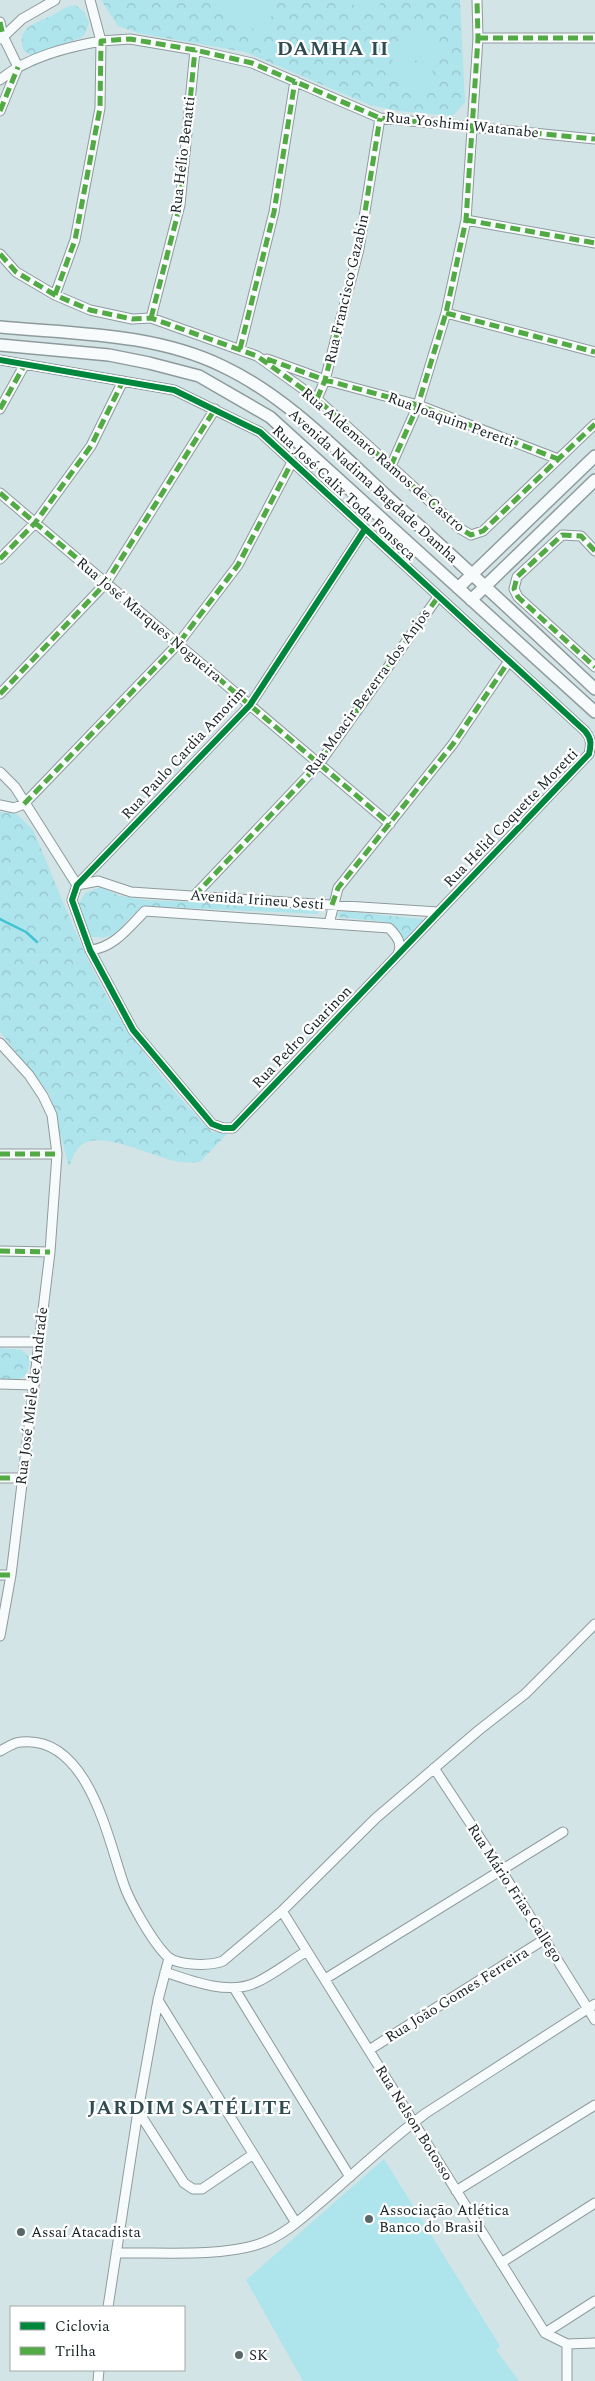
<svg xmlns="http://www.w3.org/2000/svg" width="595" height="2381" font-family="Spectral,serif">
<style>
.park{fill:url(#park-crowns)}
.garden{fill:#aee4ec}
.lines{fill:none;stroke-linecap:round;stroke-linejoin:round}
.stream{stroke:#41c3d1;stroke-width:2.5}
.minor-casing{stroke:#8e9b9d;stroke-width:11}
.tertiary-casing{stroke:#8e9b9d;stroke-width:14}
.minor{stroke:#f8fbfb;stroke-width:9}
.tertiary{stroke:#f8fbfb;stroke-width:11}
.quiet{stroke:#52aa44;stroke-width:5;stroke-dasharray:10 5;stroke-linecap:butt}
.cycleway-casing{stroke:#fff;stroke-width:9}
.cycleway{stroke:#00873e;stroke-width:6}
.poi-dot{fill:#5a6769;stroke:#fff;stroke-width:2}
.labels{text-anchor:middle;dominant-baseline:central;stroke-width:4.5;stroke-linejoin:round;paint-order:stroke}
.street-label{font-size:15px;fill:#192426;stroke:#fff}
.poi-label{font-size:15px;fill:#192426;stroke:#fff;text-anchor:start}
.district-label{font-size:20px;font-weight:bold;letter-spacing:1px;fill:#314c50;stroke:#fff}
</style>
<defs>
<pattern id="park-crowns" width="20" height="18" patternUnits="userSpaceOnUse" patternTransform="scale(1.25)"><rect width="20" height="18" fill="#aee4ec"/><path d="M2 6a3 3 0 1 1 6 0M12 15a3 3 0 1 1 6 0" fill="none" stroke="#95c3ca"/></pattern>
</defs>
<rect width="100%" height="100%" fill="#d3e4e6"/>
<path class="park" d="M101 0H460L465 102 453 116 398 111 370 105 245 52 138 33 118 26Z
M76 5 84 12 89 22 85 34 80 38 31 55 24 51C15 28 34 24 51 16 61 11 63 7 76 5Z
M0 812 17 814 33 830C53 876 71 924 93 970 122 1030 166 1085 212 1132L228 1133 200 1162C193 1162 187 1163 180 1162 158 1159 102 1130 83 1144 75 1150 72 1158 69 1167L50 1095 0 1032Z
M100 887 120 896 145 900 319 907 318 914 145 906C122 917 121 944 90 936L78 905 85 893Z
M342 911 421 919 424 921 404 942 394 926 385 922 339 917 337 914Z
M0 1348 22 1350 29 1357C30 1381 20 1380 0 1379Z"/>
<path class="garden" d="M219 0H258L275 9 262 33 215 9Z
M349 0H378L381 2 374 15 348 2Z
M406 29 444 48 433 69 394 49Z
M396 53 433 71 422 93 386 74Z
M384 2159 500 2346 496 2350 519 2381H303L246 2280Z"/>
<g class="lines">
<path class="stream" d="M0 919 26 932 37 942"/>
<g class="minor-casing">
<path id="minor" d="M0 22 3 36 18 67 0 111
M478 38H595
M1 39 22 19 55 0
M0 80C26 57 68 47 101 41L90 0
M466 220 595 243
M0 254 16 272 55 295 90 310 132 319 151 318 257 356 317 399 459 528 471 535 483 531 595 424
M55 295 75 240 100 108 101 41 130 39 195 50 252 63 380 118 595 139
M446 313 595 352
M151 318 180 205 195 50
M240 349 274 212 295 81
M267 359 325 380 418 405 558 459
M0 360 174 390 260 432 585 731C592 739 591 745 589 754L233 1128H223L212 1124 133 1030 90 950 72 900 77 885 250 705 365 529
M317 399 325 380 359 249 380 118
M0 409 25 364
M391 466 418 405 446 313 466 220 478 38 477 0
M0 493 390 824
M595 551 581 536 562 535 517 577 514 589 518 597 595 667
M0 559 35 523 91 446 123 381
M0 694 106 583 215 409
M0 772 15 787 77 885
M0 805 14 808 24 804 178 644 238 565 292 462
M77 885 98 881 131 892 438 912
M194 896 319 764 438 597
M329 924 338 888 453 744 509 661
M90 950C114 948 129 927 145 911L389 928C397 936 403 944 398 954
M0 1043 29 1075 43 1096 52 1115 57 1154 50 1252 11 1575 0 1636
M0 1154H57
M0 1251 50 1252
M0 1342H39
M0 1384 33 1385
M0 1478H22
M0 1575H11
M0 1751C6 1748 14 1742 21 1742 87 1735 107 1835 123 1882 129 1901 153 1943 168 1957 179 1966 211 1966 223 1961L282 1911 376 1818 479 1730 525 1694 595 1624
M434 1768 501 1870 595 2020
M282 1911 545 2333 567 2344 595 2343
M165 1972C191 1981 228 1995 255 1983 273 1975 290 1961 307 1951
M325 1979 563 1832
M234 1988 350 2177
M158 2000 296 2223
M369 2050 545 1939
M138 2111 184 2183 193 2189H202L252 2155
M456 2191 595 2105
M116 2253C159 2252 216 2257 256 2245 284 2237 307 2214 328 2196 360 2168 392 2138 426 2113L595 2004
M501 2263 595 2203
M108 2307 138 2111 158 2000 169 1958
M545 2333 595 2301
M98 2381 99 2370
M567 2381V2344"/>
</g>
<g class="tertiary-casing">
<path id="tertiary" d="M0 327C74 334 154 333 222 366 286 396 338 451 390 499 459 562 527 625 595 689
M0 345 109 355 149 363 199 376 270 417 595 712
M458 588 595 456
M471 600 595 480"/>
</g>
<use href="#minor" class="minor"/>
<use href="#tertiary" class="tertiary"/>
<path class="quiet" d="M0 22 3 36
M478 38H595
M0 111 18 67
M466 220 595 243
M0 254 16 272 55 295 90 310 132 319 151 318 257 356 317 399 459 528 471 535 483 531 595 424
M55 295 75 240 100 108 101 41 130 39 195 50 252 63 380 118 595 139
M446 313 595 352
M151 318 180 205 195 50
M240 349 274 212 295 81
M267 359 325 380 418 405 558 459
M317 399 325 380 359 249 380 118
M0 409 25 364
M391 466 418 405 446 313 466 220 478 38 477 0
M0 493 390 824
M595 551 581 536 562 535 517 577 514 589 518 597 595 667
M0 559 35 523 91 446 123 381
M0 694 106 583 215 409
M24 804 178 644 238 565 292 462
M194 896 319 764 438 597
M332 905 338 888 453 744 509 661
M0 1154H57
M0 1251 50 1252
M0 1478H22
M0 1575H11"/>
<g class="cycleway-casing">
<path id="cycleway" d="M0 360 174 390 260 432 585 731C592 739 591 745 589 754L233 1128H223L212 1124 133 1030 90 950 72 900 77 885 250 705 365 529"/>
</g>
<use href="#cycleway" class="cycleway"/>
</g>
<g class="poi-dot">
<circle cx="369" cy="2219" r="5"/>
<circle cx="21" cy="2232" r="5"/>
<circle cx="239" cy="2355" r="5"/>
</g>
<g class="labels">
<g class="street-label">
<text transform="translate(462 125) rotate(6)">Rua Yoshimi Watanabe</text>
<text transform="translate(183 155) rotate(-83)">Rua Hélio Benatti</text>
<text transform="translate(347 289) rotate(-77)">Rua Francisco Gazabin</text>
<text transform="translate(451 420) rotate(20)">Rua Joaquim Peretti</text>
<text transform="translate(383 460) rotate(41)">Rua Aldemaro Ramos de Castro</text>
<text transform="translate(373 486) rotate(42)">Avenida Nadima Bagdade Damha</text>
<text transform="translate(344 493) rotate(43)">Rua José Calix Toda Fonseca</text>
<text transform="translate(149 620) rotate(40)">Rua José Marques Nogueira</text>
<text transform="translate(368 692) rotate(-54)">Rua Moacir Bezerra dos Anjos</text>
<text transform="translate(184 753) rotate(-47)">Rua Paulo Cardia Amorim</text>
<text transform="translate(511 818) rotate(-46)">Rua Helid Coquette Moretti</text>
<text transform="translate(257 900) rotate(4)">Avenida Irineu Sesti</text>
<text transform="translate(302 1037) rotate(-46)">Rua Pedro Guarinon</text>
<text transform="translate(32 1396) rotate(-83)">Rua José Miele de Andrade</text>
<text transform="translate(515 1893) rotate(57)">Rua Mário Frias Gallego</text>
<text transform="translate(457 1995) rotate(-32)">Rua João Gomes Ferreira</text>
<text transform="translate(414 2123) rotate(58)">Rua Nelson Botosso</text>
</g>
<g class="poi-label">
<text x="379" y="2210">Associação Atlética<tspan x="379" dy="17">Banco do Brasil</tspan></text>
<text x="31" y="2232">Assaí Atacadista</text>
<text x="249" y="2355">SK</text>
</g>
<g class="district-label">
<text x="333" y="49">DAMHA II</text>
<text x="190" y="2108">JARDIM SATÉLITE</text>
</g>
</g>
<rect x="10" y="2306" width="175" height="65" fill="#ffffff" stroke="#a3a7a8"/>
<rect x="20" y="2322" width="25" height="8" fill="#00873e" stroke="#a3a7a8"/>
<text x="55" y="2331" font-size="15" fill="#192426">Ciclovia</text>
<rect x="20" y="2347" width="25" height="8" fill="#52aa44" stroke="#a3a7a8"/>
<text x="55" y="2356" font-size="15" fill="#192426">Trilha</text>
</svg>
